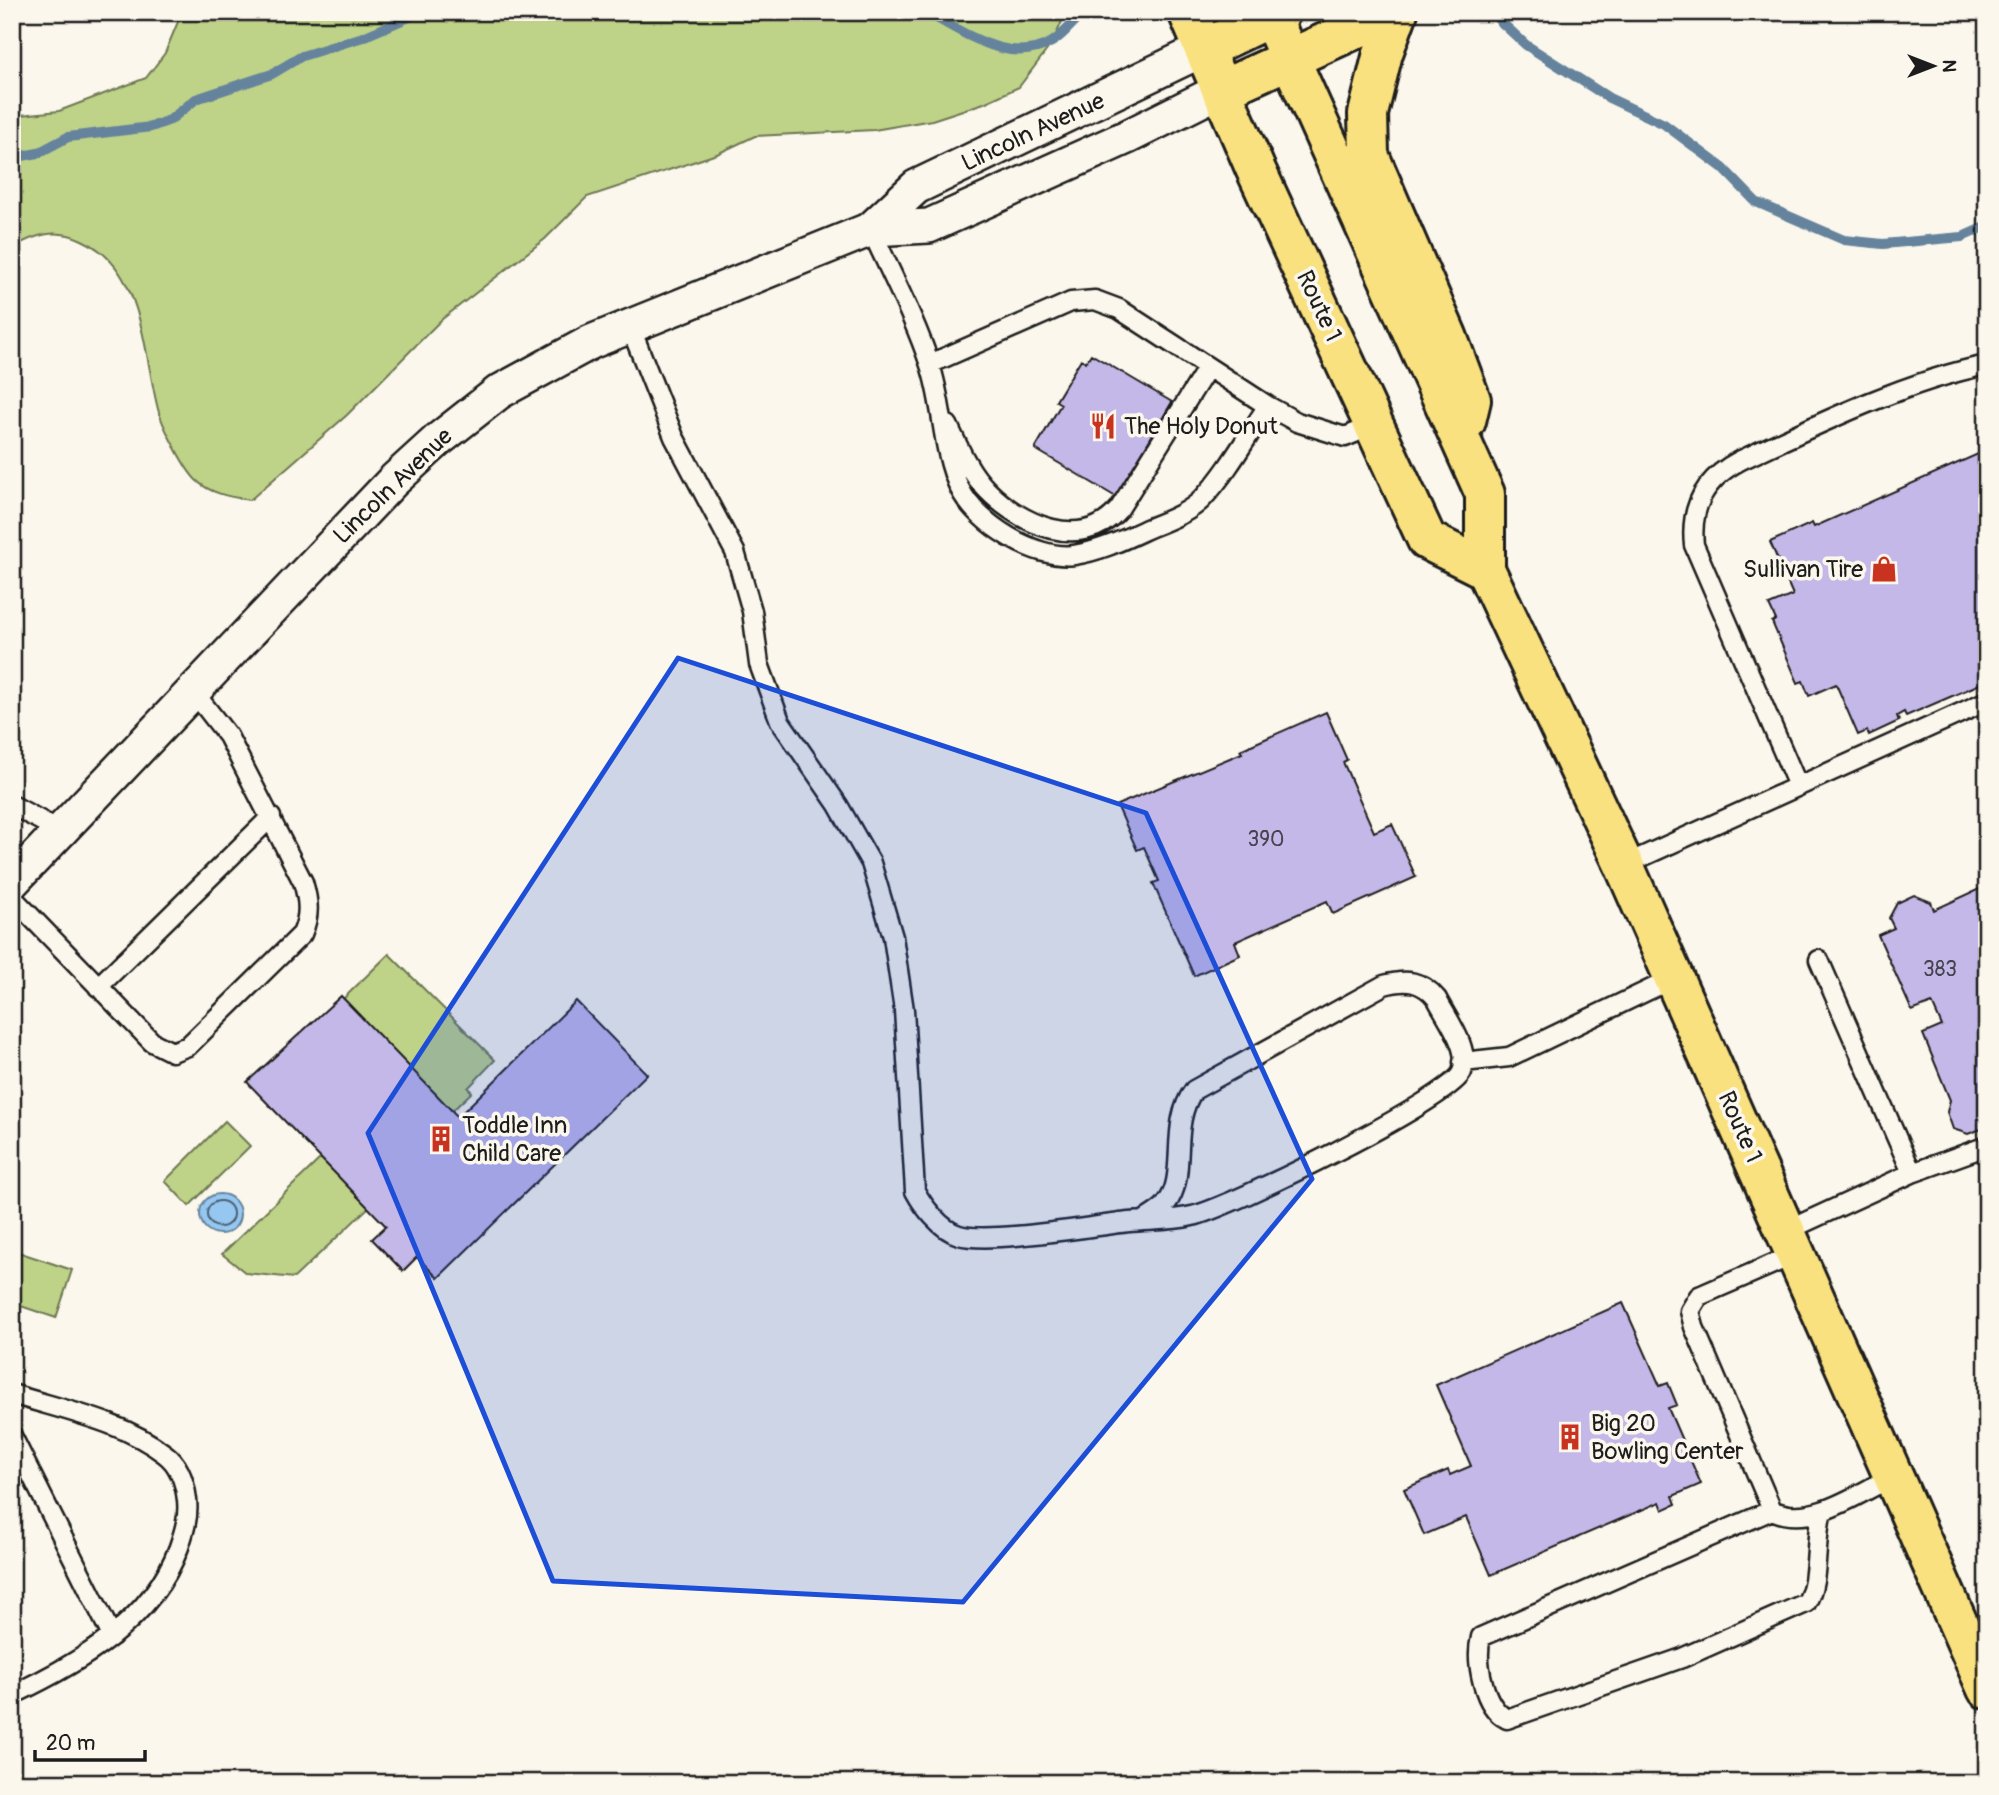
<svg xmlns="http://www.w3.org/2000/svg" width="1999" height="1795" font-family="Pangolin,sans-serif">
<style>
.green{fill:#bed288;stroke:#6d7752;stroke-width:2}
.water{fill:#95c7f1;stroke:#65839c;stroke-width:2}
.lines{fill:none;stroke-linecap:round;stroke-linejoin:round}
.shore{stroke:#4c6071;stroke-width:2}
.stream{stroke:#65839c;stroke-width:10}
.building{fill:#c4b8e9;stroke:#1c1c1c;stroke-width:2}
.service-casing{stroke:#1c1c1c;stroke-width:23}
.minor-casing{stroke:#1c1c1c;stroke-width:38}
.primary-casing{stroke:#1c1c1c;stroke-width:44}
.service{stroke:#fbf7ec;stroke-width:18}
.minor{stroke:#fbf7ec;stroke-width:33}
.primary{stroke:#fae180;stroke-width:38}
.marked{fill:#1d4ed8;fill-opacity:0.2;stroke:#1d4ed8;stroke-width:5;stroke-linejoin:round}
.labels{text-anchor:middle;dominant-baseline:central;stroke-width:7;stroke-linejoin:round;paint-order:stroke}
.number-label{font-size:21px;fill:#46434f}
.street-label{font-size:24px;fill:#1c1c1c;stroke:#fbf7ec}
.poi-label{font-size:24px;fill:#1c1c1c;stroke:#fbf7ec;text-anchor:start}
</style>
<rect width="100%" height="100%" fill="#fbf7ec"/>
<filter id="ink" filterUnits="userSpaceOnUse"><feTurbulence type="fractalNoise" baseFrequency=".0143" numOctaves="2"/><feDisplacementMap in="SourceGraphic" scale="14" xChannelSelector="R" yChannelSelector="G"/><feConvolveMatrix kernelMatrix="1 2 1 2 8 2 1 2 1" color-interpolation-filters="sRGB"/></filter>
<g filter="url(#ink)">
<path class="green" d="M182 12H1066L1053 42 1019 87 984 103 932 120 874 130 755 136 717 154 587 197 545 239 441 320 347 415 250 500C231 497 210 494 196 480 184 468 162 425 158 409 143 352 144 268 82 240 56 228 36 234 12 248V116L59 111 146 78 165 53Z
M389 954 495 1060 468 1088 472 1092 452 1111 343 999Z
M225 1121 250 1146 189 1206 165 1181Z
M321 1158 369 1207 294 1278 246 1273 222 1254Z
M12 1250 72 1270 56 1318 12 1303Z"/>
<path class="water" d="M200 1214a20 20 0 1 1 40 0a20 20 0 1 1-40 0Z"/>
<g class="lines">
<path class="shore" d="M207 1214a13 13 0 1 1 26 0a13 13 0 1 1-26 0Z"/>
<path class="stream" d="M925 12C964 31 1007 67 1052 42 1063 36 1074 21 1084 12
M1499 20 1526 45 1609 98 1664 124 1723 168 1756 202 1844 240 1883 244 1962 237 1987 226
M12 158 38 153 68 137 151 127 170 120 196 99 272 74 302 56 363 37 421 12"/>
</g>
<path class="building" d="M1091 354 1172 402 1116 497 1035 449 1061 404 1056 401 1081 359 1086 362Z
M1987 450V681L1906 716 1904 712 1897 716 1899 721 1869 735 1867 731 1858 735 1836 684 1809 696 1803 681 1798 683 1772 622 1776 620 1769 605 1793 595 1770 542 1812 523 1814 527Z
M1326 712 1347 760 1343 762 1374 832 1392 824 1416 877 1333 914 1327 901 1235 942 1240 955 1194 976 1153 883 1159 881 1144 847 1137 850 1117 805 1242 753 1240 750Z
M1987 863V1123L1984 1128 1968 1134 1953 1129 1947 1112 1950 1100 1923 1034 1942 1026 1932 1003 1912 1011 1878 935 1894 928 1889 918 1897 903 1914 895 1931 902 1934 910 1984 887 1981 878Z
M341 996 458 1117 576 1001 647 1074 438 1278 417 1257 403 1271 372 1239 386 1226 247 1082Z
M1623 1303 1660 1386 1668 1383 1677 1405 1668 1408 1701 1484 1673 1496 1676 1504 1663 1510 1660 1502 1491 1575 1466 1517 1424 1535 1404 1489 1448 1470 1450 1475 1471 1466 1436 1385Z"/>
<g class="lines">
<g class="service-casing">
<path id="service" d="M871 229C891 274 915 319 930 365 944 406 941 449 960 489 977 524 1036 560 1074 555 1101 551 1125 539 1149 528 1167 521 1191 512 1204 497 1229 470 1247 436 1268 406L1119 309 1095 300 1071 302 930 364
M630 326 674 437 735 552 752 611 759 664 780 721 838 805 871 863 893 937 904 1010 915 1191C923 1206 941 1230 959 1235 990 1244 1091 1226 1129 1222 1150 1220 1171 1221 1192 1216 1228 1209 1452 1098 1462 1072 1471 1049 1447 1019 1437 999 1422 980 1406 979 1384 985L1194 1090C1168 1125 1189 1176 1166 1204 1161 1211 1152 1215 1145 1220
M1268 406 1297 422 1345 437 1374 425
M948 425C959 448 969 472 987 490 1020 524 1082 553 1119 509L1208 367
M1798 786 1694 545C1690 506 1705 479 1739 461 1814 426 1906 381 1987 365
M12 805 60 831
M1624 865 1987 701
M12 897 152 1042 172 1052 188 1046 302 934C310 915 309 902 303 882L228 736 193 691
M1819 960 1912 1173
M98 987 271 817
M1463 1062 1509 1057 1674 978
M1786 1231 1912 1173 1987 1146
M1796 1254 1699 1296 1690 1311 1694 1327 1772 1510 1481 1637C1475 1661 1483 1707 1507 1719L1682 1658 1806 1603C1820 1582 1814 1539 1822 1511
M12 1394C62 1410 123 1421 165 1454 180 1465 185 1483 187 1500 189 1517 184 1532 179 1547 152 1621 80 1663 12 1695
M12 1436 112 1636
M1772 1510C1811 1529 1858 1493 1894 1476"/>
</g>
<g class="minor-casing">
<path id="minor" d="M871 229 916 187 1204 49
M12 882 393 481 438 440 499 392 591 342 871 229 929 226 1127 137 1221 90"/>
</g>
<g class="primary-casing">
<path id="primary" d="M1188 12 1255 168 1427 540 1485 569
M1269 12 1485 494V569L1624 865 1987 1689
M1398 12 1383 53 1368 114 1369 155 1447 336 1471 400 1466 421
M1204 49 1281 12
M1221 90 1393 12"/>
</g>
<use href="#service" class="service"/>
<use href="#minor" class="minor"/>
<use href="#primary" class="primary"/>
</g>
</g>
<path class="marked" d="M678 658 1146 813 1312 1179 963 1602 553 1581 368 1133Z"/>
<defs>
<g id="restaurant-bare" transform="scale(2.1)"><path d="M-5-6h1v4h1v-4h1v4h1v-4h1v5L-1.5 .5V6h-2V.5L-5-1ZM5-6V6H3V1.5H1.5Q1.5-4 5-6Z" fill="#c8321e" stroke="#fbf7ec" stroke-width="2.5" paint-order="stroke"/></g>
<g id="shop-bare" transform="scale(2.1)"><path d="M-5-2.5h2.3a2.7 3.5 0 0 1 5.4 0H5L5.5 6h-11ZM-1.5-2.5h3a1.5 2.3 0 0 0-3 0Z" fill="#c8321e" stroke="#fbf7ec" stroke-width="2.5" paint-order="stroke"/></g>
<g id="building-bare" transform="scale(2.1)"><path d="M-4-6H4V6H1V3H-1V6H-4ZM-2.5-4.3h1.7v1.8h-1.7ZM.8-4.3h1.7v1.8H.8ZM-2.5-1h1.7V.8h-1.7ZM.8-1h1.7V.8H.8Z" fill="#c8321e" stroke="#fbf7ec" stroke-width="2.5" paint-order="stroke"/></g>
</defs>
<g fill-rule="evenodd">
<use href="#restaurant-bare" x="1103" y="426"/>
<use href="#shop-bare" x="1884" y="569"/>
<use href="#building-bare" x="441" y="1139"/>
<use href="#building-bare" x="1570" y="1437"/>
</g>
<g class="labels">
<g class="number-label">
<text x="1266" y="839">390</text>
<text x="1940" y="969">383</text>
</g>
<g class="street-label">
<text transform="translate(1033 132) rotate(-25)">Lincoln Avenue</text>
<text transform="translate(1319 306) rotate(65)">Route 1</text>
<text transform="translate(393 486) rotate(-44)">Lincoln Avenue</text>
<text transform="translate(1740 1127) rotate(66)">Route 1</text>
</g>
<g class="poi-label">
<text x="1124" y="426">The Holy Donut</text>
<text x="1863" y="569" text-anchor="end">Sullivan Tire</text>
<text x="462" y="1125">Toddle Inn<tspan x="462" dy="28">Child Care</tspan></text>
<text x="1591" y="1423">Big 20<tspan x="1591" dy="28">Bowling Center</tspan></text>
</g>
</g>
<rect width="1999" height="1795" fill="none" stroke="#fbf7ec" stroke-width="42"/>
<rect x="21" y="21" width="1957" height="1753" fill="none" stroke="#1c1c1c" stroke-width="2.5" filter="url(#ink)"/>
<g transform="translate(1933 66) rotate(90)" stroke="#fbf7ec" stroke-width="5" paint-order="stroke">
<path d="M0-5L12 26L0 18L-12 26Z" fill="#1c1c1c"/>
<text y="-10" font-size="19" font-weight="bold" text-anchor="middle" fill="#1c1c1c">N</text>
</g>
<path d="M35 1750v10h110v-10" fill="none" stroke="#1c1c1c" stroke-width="3.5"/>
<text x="46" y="1750" font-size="21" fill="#1c1c1c" stroke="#fbf7ec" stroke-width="5" paint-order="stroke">20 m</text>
</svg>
